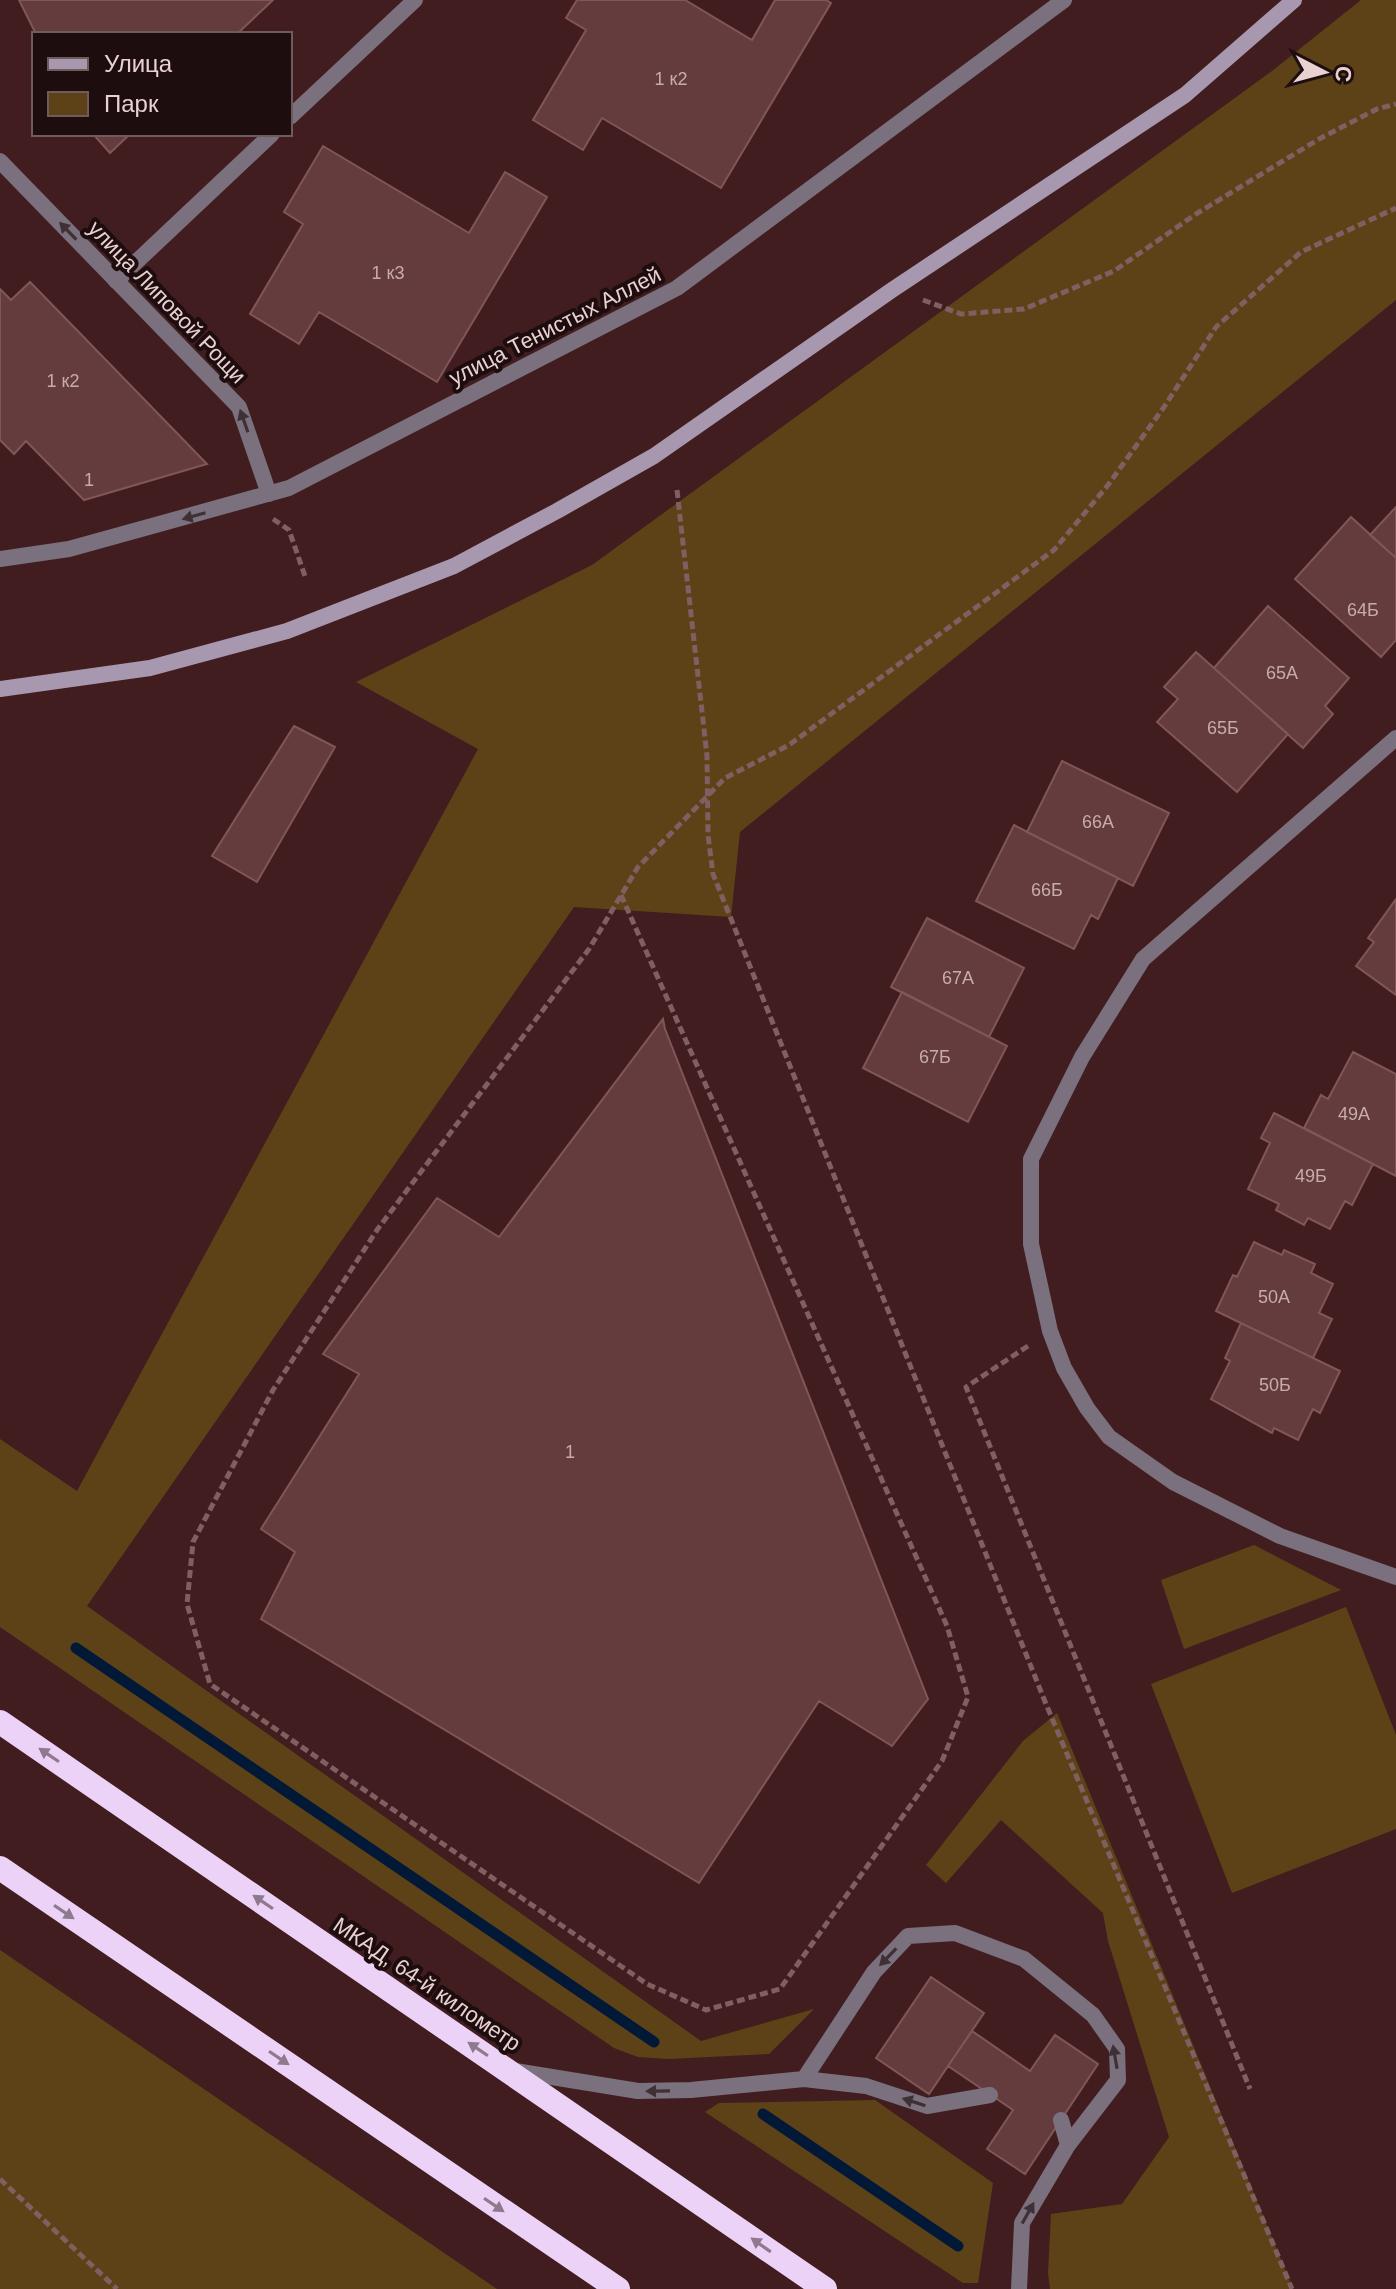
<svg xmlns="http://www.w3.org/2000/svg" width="1396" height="2289" font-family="Arial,sans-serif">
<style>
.green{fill:#5d4218}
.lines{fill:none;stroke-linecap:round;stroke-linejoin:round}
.stream{stroke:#011837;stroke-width:11}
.building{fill:#643c3e;stroke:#815658;stroke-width:2}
.path{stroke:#7f5f61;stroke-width:5;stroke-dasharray:8 4;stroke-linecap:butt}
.lane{stroke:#7a707e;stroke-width:16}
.street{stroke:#7a707e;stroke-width:16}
.secondary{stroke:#a898af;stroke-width:16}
.highway{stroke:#ecd2f6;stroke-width:24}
.oneway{fill:#3e3035}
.oneway2{fill:#8f798e}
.labels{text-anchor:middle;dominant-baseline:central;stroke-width:8;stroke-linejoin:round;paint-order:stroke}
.number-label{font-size:18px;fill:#c8acac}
.street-label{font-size:22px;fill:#ead1d1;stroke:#1d0d0e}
</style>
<rect width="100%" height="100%" fill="#411d20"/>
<path class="green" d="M1361 0H1396V300L740 832 731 917 574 907 87 1606 701 2041 814 2009 769 2054 669 2059 638 2057 614 2048 0 1627V1439L77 1491 478 749 356 682 592 565 1272 71Z
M1254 1545 1341 1590 1184 1649 1161 1580Z
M1346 1607 1396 1735V1829L1232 1893 1151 1684Z
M1057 1713 1293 2289H1050L1048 2273 1051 2214 1122 2204 1169 2137 1108 1941 1103 1913 1001 1820 946 1883 926 1865 1023 1741Z
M0 1950 497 2289H0Z
M875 2100 993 2183 978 2283H963L705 2112 719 2103Z"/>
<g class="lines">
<path class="stream" d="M76 1648 654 2042
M763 2114 958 2246"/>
</g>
<path class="building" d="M19 0H273L237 34H36Z
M577 0H685L752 40 775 0H826L831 3 721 188 602 118 583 150 533 120 586 30 566 18Z
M93 134H130L110 153Z
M323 146 469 233 505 172 547 197 437 382 319 312 299 344 250 314 303 224 284 212Z
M30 282 69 322 207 464 84 500 26 441 14 454 0 440V289L11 300Z
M1396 507V558L1370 535Z
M1351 517 1396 558V640L1381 657 1295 579Z
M1268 606 1349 678 1325 706 1333 714 1303 748 1214 668Z
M1196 652 1288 734 1237 792 1157 722 1178 699 1164 687Z
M294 726 335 747 257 882 212 856Z
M1062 761 1169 813 1133 886 1027 832Z
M1014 825 1118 878 1098 919 1091 915 1074 949 976 901Z
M1396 899V995L1356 966 1374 942 1368 938Z
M927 918 1024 968 989 1037 891 987Z
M902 992 1007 1046 968 1122 863 1068Z
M663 1019 665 1029 928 1699 892 1746 819 1701 699 1883 261 1619 295 1552 261 1529 359 1374 323 1354 437 1198 499 1237Z
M1353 1052 1396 1074V1176L1304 1128 1321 1095 1328 1099Z
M1274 1113 1373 1164 1352 1205 1345 1201 1330 1229 1308 1218 1304 1225 1276 1210 1279 1204 1248 1189 1270 1143 1261 1138Z
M1254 1242 1282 1255 1284 1250 1315 1264 1311 1273 1333 1284 1319 1313 1332 1319 1313 1358 1216 1311 1233 1275 1237 1277Z
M1241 1323 1340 1371 1320 1413 1313 1409 1298 1440 1274 1428 1272 1433 1211 1399 1230 1361 1225 1358Z
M931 1977 984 2013 929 2094 876 2058Z
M972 2031 1030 2071 1055 2035 1098 2064 1025 2174 987 2149 1013 2110 948 2066Z"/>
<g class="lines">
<path class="path" d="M923 300 961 314 1024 309 1114 271 1196 214 1319 139 1377 109 1396 104
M677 490 707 756 708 835 713 874 1046 1704 1292 2289
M273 519 289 530 306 579
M621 895 947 1626 968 1697 942 1761 780 1989 706 2010 647 1984 210 1684 187 1604 193 1542 273 1390 377 1230 589 949 638 867 725 778 789 745 1054 550 1108 485 1164 407 1216 327 1301 252 1396 208
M1028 1346 966 1387 1250 2089
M0 2179 117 2289"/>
<path class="lane" d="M290 117 415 0
M116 281 272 134
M1396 738 1143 959 1082 1057 1031 1159V1244L1050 1331 1064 1368 1087 1408 1109 1437 1173 1482 1280 1536 1396 1577
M515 2071 638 2091 691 2090 804 2079 866 2086 927 2106 990 2095
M804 2079 874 1972 908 1936 955 1933 1024 1959 1093 2015 1117 2049 1118 2080 1068 2145
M1019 2289 1022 2223 1068 2145 1061 2120"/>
<path class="street" d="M0 161 239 407 269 494
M0 559 69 549 289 488 677 288 1064 0"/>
<path class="secondary" d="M0 689 150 668 287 631 454 566 557 511 654 456 892 290 1185 95 1294 0"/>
<path class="highway" d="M0 1722 825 2289
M0 1868 618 2289"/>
</g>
<defs><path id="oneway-solid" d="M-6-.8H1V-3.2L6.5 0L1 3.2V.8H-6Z" transform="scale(2)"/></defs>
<g class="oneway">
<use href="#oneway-solid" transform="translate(68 231) rotate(-134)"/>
<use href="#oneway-solid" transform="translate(244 421) rotate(-109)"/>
<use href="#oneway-solid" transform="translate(194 516) rotate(164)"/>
<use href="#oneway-solid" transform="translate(888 1957) rotate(134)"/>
<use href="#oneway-solid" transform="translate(1115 2057) rotate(-100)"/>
<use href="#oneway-solid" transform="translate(658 2091) rotate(179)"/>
<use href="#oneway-solid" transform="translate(914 2102) rotate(-162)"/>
<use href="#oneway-solid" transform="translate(1028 2213) rotate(-61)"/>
</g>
<g class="oneway2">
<use href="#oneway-solid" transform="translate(49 1755) rotate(-146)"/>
<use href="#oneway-solid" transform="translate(263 1902) rotate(-146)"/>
<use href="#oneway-solid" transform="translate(64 1912) rotate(34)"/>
<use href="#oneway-solid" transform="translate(478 2049) rotate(-146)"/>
<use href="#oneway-solid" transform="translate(279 2058) rotate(34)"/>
<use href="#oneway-solid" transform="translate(494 2205) rotate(34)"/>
<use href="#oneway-solid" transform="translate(761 2245) rotate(-145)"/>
</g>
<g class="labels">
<g class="number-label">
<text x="671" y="79">1 к2</text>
<text x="388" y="273">1 к3</text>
<text x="63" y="381">1 к2</text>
<text x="89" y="480">1</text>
<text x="1363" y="610">64Б</text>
<text x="1282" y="673">65А</text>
<text x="1223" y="728">65Б</text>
<text x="1098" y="822">66А</text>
<text x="1047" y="890">66Б</text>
<text x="958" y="978">67А</text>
<text x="935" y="1057">67Б</text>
<text x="1354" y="1114">49А</text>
<text x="1311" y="1176">49Б</text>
<text x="1274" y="1297">50А</text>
<text x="1275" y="1385">50Б</text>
<text x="570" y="1452">1</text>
</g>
<g class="street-label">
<text transform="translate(167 302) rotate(46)">улица Липовой Рощи</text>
<text transform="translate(555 326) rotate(-27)">улица Тенистых Аллей</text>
<text transform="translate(427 1984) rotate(34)">МКАД, 64-й километр</text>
</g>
</g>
<rect x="32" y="32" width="260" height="104" fill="#1d0d0e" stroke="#6f5b5c" stroke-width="2"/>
<rect x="48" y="58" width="40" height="12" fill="#a898af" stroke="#6f5b5c" stroke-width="2"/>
<text x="104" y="72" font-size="24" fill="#ead1d1">Улица</text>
<rect x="48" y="92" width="40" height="24" fill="#5d4218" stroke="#6f5b5c" stroke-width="2"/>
<text x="104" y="112" font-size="24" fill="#ead1d1">Парк</text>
<g transform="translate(1324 72) rotate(96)" stroke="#1d0d0e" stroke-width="6" paint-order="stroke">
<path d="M0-6L14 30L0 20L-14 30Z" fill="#ead1d1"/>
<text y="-12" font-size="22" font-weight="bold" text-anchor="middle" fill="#ead1d1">С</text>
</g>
</svg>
